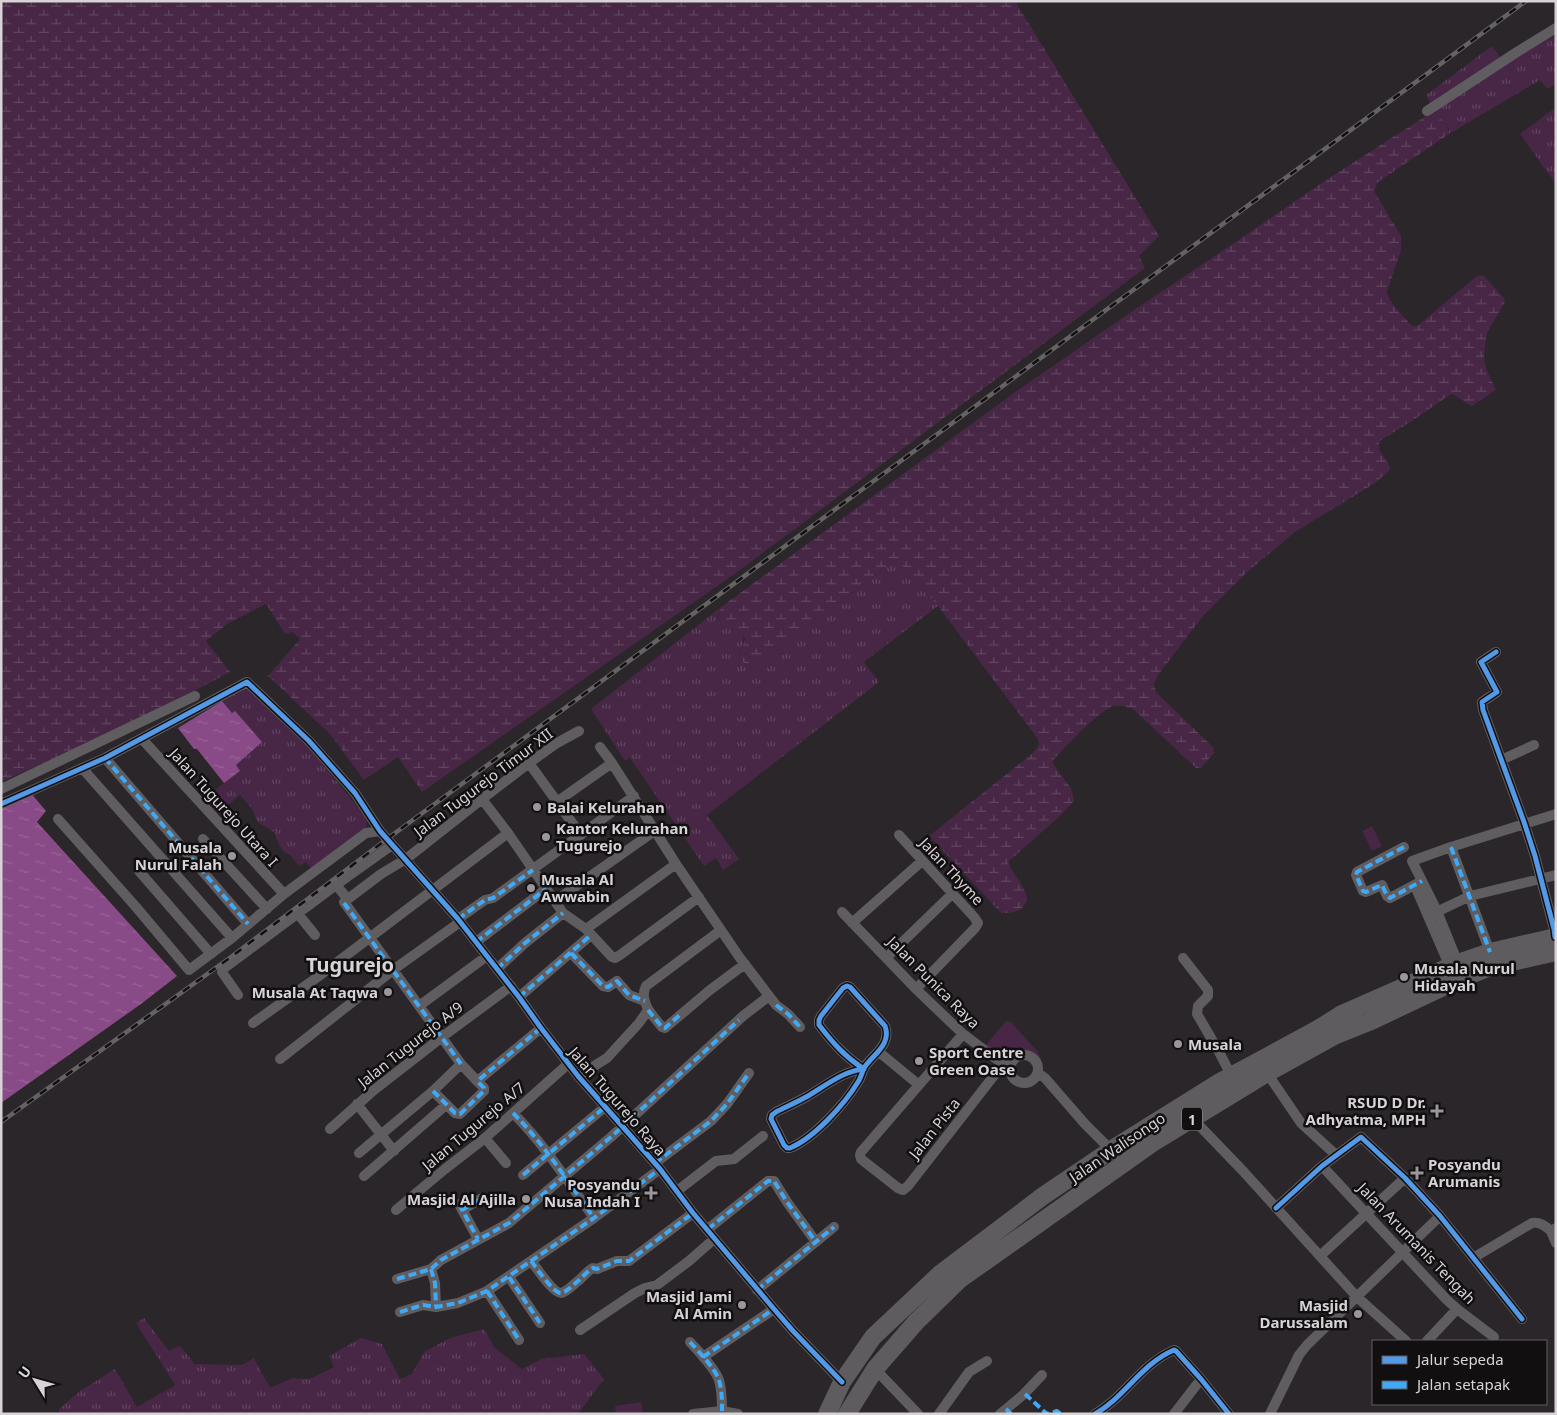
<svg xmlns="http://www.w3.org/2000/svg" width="1557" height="1415" font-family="'Noto Sans',sans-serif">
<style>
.grass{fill:url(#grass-tufts)}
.wetland{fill:url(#wetland-marsh)}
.green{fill:#472646}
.water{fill:url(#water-ripples)}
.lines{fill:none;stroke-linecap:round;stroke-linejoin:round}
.street{stroke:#605d60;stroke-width:10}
.highway{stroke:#5f5c5f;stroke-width:18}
.rail-casing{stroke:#656264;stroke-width:4.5}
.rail{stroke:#120f11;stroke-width:2.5;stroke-dasharray:8;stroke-linecap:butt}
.quiet{stroke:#3fa9f5;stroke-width:4;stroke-dasharray:8 4;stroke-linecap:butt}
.cycleway-casing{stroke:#120f11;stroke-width:8}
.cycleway{stroke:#5399e6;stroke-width:5}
.poi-dot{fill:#9a969a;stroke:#120f11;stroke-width:2}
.labels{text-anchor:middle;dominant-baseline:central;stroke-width:5;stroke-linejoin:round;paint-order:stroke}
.shield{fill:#120f11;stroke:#9c989c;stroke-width:1}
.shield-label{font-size:14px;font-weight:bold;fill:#d7d3d7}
.street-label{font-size:15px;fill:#d7d3d7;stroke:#120f11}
.poi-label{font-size:15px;font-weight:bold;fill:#d7d3d7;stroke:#120f11;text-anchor:start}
.district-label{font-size:20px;font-weight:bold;fill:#d7d3d7;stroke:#120f11}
</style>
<defs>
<pattern id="grass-tufts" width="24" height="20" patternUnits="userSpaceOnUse" patternTransform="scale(1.25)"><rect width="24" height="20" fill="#472646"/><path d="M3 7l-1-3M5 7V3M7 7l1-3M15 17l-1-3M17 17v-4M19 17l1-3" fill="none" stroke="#614560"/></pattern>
<pattern id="wetland-marsh" width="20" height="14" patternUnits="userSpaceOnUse" patternTransform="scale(1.25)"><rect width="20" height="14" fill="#472646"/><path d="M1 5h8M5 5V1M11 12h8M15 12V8" fill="none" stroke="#614560"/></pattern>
<pattern id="water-ripples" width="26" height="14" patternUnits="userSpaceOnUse" patternTransform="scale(1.25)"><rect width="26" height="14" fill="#894b87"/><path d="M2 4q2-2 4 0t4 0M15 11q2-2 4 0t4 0" fill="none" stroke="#996497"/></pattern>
</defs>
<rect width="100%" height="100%" fill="#2a2629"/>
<path class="grass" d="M1556 35V84L1548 89 1540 80 1449 134V129L1436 113 1426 95 1492 46 1504 63Z
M1556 107V184L1520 134Z
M895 560H898L938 606 864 662 879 682 707 815 739 859 723 870 716 858 704 866 630 758 625 761 591 709 721 607 717 617 721 624C746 632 747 631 739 657L748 668 751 669Z
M245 688 249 690 306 744 365 816 367 822 365 829 311 868 306 862 299 866 290 855 284 852 279 845 274 832 259 823 256 819 252 809 240 795 216 815 202 800 240 771 236 765 235 711 232 713 222 701Z
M144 1318 169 1351 180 1346 195 1364 242 1365 254 1358 270 1388 292 1378 309 1379 334 1367 329 1356 361 1338 382 1344 400 1379 412 1374 424 1352 450 1338 484 1329 494 1347 522 1369 541 1359 584 1354 604 1379 578 1414H59V1409L80 1391 115 1369 137 1407 175 1385 136 1323Z"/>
<path class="wetland" d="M1 1H1015L1159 236 1139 256 1145 268 736 573 422 792 398 757 364 780 330 734 268 676 300 639 292 632 285 634 266 604 227 624 206 641 230 672 142 719 1 782Z
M1432 112 1436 113C1441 119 1449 126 1449 134L1378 182 1374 191 1401 236V250L1387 292 1388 296 1394 306 1410 324 1413 326H1417L1477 276 1482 275 1485 277 1504 298 1505 302 1488 331 1486 339 1484 357 1486 369 1496 390 1472 406C1464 403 1459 396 1451 394L1412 421 1381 440C1373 451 1388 457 1390 468L1387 473 1375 483 1295 532 1246 573 1203 616 1158 675 1154 684 1156 692 1160 696 1213 747 1214 753 1201 768H1196L1133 709C1127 707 1121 705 1114 706 1098 711 1068 745 1055 758 1053 761 1052 761 1054 765 1061 778 1073 784 1074 801L1061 815 1008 862C1012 876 1036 894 1023 907 1015 914 1009 913 1001 913L929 836 1033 753 1039 745 1038 739 938 606 898 561 895 560 751 669 748 668 739 657 745 639C737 618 710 636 721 607L1014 393 1131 312 1237 241 1320 184Z"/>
<path class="green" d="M1372 826 1382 846 1372 851 1362 831Z
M1006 1021 1011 1022 1037 1051 1042 1060C1037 1057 1032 1054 1027 1053 1011 1048 1000 1062 986 1045Z
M641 1402 643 1414H616L615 1406Z"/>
<path class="water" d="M222 701 232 713 235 711 262 742 236 765 240 771 224 783 197 749H194L178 728Z
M30 792 46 811 37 822 177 976 141 1004 1 1103V804Z"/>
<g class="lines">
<path class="street" d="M1427 111 1517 52 1556 28
M1496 652 1481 662 1497 692 1482 702 1483 710 1524 822 1535 856 1554 929 1555 937
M142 739 284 894
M600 747 612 763 676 864 740 958 776 1005 788 1014 800 1027
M105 758 248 924
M1501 760 1534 745
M529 763 581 835
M82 768 232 938
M1 789 195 696
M482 799 508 833 563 913 586 929 612 957 615 958 620 955 699 897
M558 801 612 763
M1 804 105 758 247 682 309 741 355 793 380 831 458 919 519 997 541 1028 578 1076 660 1169 693 1213 774 1309 793 1331 842 1382
M58 819 136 907 189 970 232 938 284 894 366 833 380 831
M899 835 974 917 978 923 975 928 916 989
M203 839 267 909
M1404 847 1357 872 1356 875 1363 891 1366 892 1382 885 1387 896 1390 898 1422 881
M1451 847 1490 952
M139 871 211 954
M1415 886 1450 967
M347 898 336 885 392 845
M555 901 656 830
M842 912 916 989 963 1034 1003 1064 1010 1066
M298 914 315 935
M1428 916 1470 896 1556 875
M458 919 485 900 493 898 634 796
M852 923 922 861
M586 929 676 864
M721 930 646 986C638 1001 653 1016 662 1027L665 1028 710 990 745 964
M476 942 546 889
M571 953 603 986 608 987 617 981 629 995 645 1001
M886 958 953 893
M1183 958 1208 990V996L1198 1006 1197 1014 1218 1050 1231 1075
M1458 963 1437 911 1412 861 1451 847 1556 814
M497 969 525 943 563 913
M238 995 222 972 223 969 336 885
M519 997 591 935
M419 1006 487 956
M253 1023 319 976 508 833
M963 1034 861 1152 860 1155 861 1159 898 1188 903 1190 908 1186 1003 1064
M879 1052 919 1085
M1010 1069a14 14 0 1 1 28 0a14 14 0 1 1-28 0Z
M280 1059 393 970 460 922
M864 1069C844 1056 833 1043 819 1025V1020L821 1016 843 988 847 986 850 987 885 1026C892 1045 872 1055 864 1068 862 1072 861 1078 858 1082 844 1105 814 1138 790 1148H787L784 1145 771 1119 772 1115 776 1112C786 1107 797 1102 808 1096 825 1086 843 1071 864 1069
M1038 1073 1045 1078 1085 1124 1111 1150
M1267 1073 1301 1123 1336 1155
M578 1076 607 1058 639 1023 648 1010
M478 1082 461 1064 344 902 381 874 406 859 482 799 529 763 557 743 579 731
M433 1091 455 1113 460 1114 484 1091V1088L478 1082 481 1078 541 1028
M357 1104 394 1151
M513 1113C545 1145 568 1182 594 1218
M1193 1119 1243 1171 1357 1297 1406 1341
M330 1129 374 1090 442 1037 511 986
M485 1138 506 1163
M359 1153 433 1091 461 1064
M655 1163 711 1121 727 1104 749 1073
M1322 1166 1446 1299 1457 1309 1494 1337
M523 1175 605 1107
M364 1176 446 1105
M677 1191 716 1161 734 1159 763 1136
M459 1204 478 1239
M1276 1208 1322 1166 1361 1137 1405 1178 1440 1216 1522 1319
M396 1210 445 1169 485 1138 568 1064
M462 1210 482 1198
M708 1229 768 1181H774L787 1202 816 1242
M1551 1231 1556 1243
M1320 1256 1405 1178
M1473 1258 1532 1223C1541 1222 1545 1226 1551 1231L1556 1228
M531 1261C536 1267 553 1293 561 1293 567 1292 574 1284 578 1281 583 1277 587 1271 593 1268L597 1269 617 1261H629L693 1213
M431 1269 435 1283 436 1307
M509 1277 540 1323
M397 1279 431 1269 441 1260 509 1223 611 1137 743 1016 769 996
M757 1290 834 1227
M487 1291 519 1340
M400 1312 423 1305 436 1307 458 1303 487 1291 594 1218 660 1169
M580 1330 635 1293 645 1288 657 1285 689 1261 714 1239
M1427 1341 1457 1309
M690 1342C699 1352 714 1367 719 1380 722 1390 722 1401 722 1411
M703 1357 774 1309
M875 1369 918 1414
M693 1414 722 1411 738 1414
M939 1414 969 1372 987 1361
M1000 1414 1023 1395 1042 1375
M1095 1414C1125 1397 1141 1364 1174 1350L1176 1351 1201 1379 1229 1414
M1174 1414 1201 1379
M1270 1414 1299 1355 1307 1345 1440 1216"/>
<path class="highway" d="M827 1414 842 1382 873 1337 940 1274 1043 1196 1111 1150 1220 1082 1318 1029 1342 1014 1458 963 1490 952 1556 937
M847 1414 875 1369 916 1322 959 1280 1154 1142 1267 1073 1334 1036 1369 1022 1462 978 1490 967 1556 952"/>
<g class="rail-casing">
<path id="rail" d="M1 1122 231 957 387 839 1526 1"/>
</g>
<use href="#rail" class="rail"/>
<path class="quiet" d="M105 758 248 924
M1404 847 1357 872 1356 875 1363 891 1366 892 1382 885 1387 896 1390 898 1422 881
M1451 847 1490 952
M344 903 461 1064
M458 919 485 900 493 898 533 870
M476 942 546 889
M571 953 603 986 608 987 617 981 629 995 645 1001
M497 969 525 943 563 913
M519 997 591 935
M776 1005 788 1014 800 1027
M648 1010 662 1027 665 1028 681 1014
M433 1091 455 1113 460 1114 484 1091V1088L478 1082 481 1078 541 1028
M513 1113C545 1145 568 1182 594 1218
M655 1163 711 1121 727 1104 749 1073
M523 1175 605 1107
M459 1204 478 1239
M462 1210 482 1198
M708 1229 768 1181H774L787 1202 816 1242
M531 1261C536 1267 553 1293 561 1293 567 1292 574 1284 578 1281 583 1277 587 1271 593 1268L597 1269 617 1261H629L693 1213
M431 1269 435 1283 436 1307
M509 1277 540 1323
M397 1279 431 1269 441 1260 509 1223 611 1137 739 1020
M757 1290 834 1227
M487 1291 519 1340
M400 1312 423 1305 436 1307 458 1303 487 1291 594 1218 660 1169
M690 1342C699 1352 714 1367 719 1380 722 1390 722 1401 722 1411
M703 1357 774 1309
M1025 1394 1047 1414 1057 1411 1061 1414
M1006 1409 1011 1414"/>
<g class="cycleway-casing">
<path id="cycleway" d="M1496 652 1481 662 1497 692 1482 702 1483 710 1524 822 1535 856 1554 929 1555 937
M1 804 105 758 247 682 309 741 355 793 380 831 458 919 519 997 541 1028 578 1076 660 1169 693 1213 774 1309 793 1331 842 1382
M864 1069C844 1056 833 1043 819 1025V1020L821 1016 843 988 847 986 850 987 885 1026C892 1045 872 1055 864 1068 862 1072 861 1078 858 1082 844 1105 814 1138 790 1148H787L784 1145 771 1119 772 1115 776 1112C786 1107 797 1102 808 1096 825 1086 843 1071 864 1069
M1276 1208 1322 1166 1361 1137 1405 1178 1440 1216 1522 1319
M1095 1414C1125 1397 1141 1364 1174 1350L1176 1351 1201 1379 1229 1414"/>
</g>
<use href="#cycleway" class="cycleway"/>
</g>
<g class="poi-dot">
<circle cx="537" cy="807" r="5"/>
<circle cx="546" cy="837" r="5"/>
<circle cx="232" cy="856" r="5"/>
<circle cx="531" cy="888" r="5"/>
<circle cx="1404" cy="977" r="5"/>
<circle cx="388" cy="992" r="5"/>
<circle cx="1178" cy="1044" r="5"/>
<circle cx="919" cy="1061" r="5"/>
<path d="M1434.5 1103.5h5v5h5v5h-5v5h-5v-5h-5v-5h5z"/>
<path d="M1414.5 1165.5h5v5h5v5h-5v5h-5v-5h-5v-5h5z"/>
<path d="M648.5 1185.5h5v5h5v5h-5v5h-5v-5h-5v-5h5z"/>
<circle cx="526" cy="1199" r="5"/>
<circle cx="742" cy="1305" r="5"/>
<circle cx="1358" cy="1314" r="5"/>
</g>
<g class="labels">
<rect class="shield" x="1182" y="1107.5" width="20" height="23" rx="4"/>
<g class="shield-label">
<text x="1192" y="1119">1</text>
</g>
<g class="street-label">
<text transform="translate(483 782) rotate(-37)">Jalan Tugurejo Timur XII</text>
<text transform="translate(224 807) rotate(48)">Jalan Tugurejo Utara I</text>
<text transform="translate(952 871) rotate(47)">Jalan Thyme</text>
<text transform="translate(934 982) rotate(45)">Jalan Punica Raya</text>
<text transform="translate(410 1044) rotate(-38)">Jalan Tugurejo A/9</text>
<text transform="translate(618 1101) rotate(49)">Jalan Tugurejo Raya</text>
<text transform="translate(473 1126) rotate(-40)">Jalan Tugurejo A/7</text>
<text transform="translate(934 1128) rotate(-52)">Jalan Pista</text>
<text transform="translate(1117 1147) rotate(-34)">Jalan Walisongo</text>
<text transform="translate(1417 1243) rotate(46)">Jalan Arumanis Tengah</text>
</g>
<g class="poi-label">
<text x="547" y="807">Balai Kelurahan</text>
<text x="556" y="828">Kantor Kelurahan<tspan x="556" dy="17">Tugurejo</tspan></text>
<text x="222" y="847" text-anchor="end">Musala<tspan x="222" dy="17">Nurul Falah</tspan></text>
<text x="541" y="879">Musala Al<tspan x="541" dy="17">Awwabin</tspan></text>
<text x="1414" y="968">Musala Nurul<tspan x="1414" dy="17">Hidayah</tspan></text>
<text x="378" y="992" text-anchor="end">Musala At Taqwa</text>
<text x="1188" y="1044">Musala</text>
<text x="929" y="1052">Sport Centre<tspan x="929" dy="17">Green Oase</tspan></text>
<text x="1426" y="1102" text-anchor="end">RSUD D Dr.<tspan x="1426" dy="17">Adhyatma, MPH</tspan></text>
<text x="1428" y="1164">Posyandu<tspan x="1428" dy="17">Arumanis</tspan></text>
<text x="640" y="1184" text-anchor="end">Posyandu<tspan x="640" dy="17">Nusa Indah I</tspan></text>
<text x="516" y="1199" text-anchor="end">Masjid Al Ajilla</text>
<text x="732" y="1296" text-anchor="end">Masjid Jami<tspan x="732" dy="17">Al Amin</tspan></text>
<text x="1348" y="1305" text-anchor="end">Masjid<tspan x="1348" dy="17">Darussalam</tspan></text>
</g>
<g class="district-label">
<text x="350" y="964">Tugurejo</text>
</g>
</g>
<rect width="1557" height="1415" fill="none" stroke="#d7d3d7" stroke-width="5"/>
<rect x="1372" y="1340" width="175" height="65" fill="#120f11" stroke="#615d60"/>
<rect x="1382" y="1356" width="25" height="8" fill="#5399e6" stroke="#615d60"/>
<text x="1417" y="1365" font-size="15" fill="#d7d3d7">Jalur sepeda</text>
<rect x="1382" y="1381" width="25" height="8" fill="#3fa9f5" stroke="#615d60"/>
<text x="1417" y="1390" font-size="15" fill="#d7d3d7">Jalan setapak</text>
<g transform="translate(35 1380) rotate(307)" stroke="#120f11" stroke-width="4" paint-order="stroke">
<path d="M0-4L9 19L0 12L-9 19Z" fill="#d7d3d7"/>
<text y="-8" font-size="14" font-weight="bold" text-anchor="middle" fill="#d7d3d7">U</text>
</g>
</svg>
